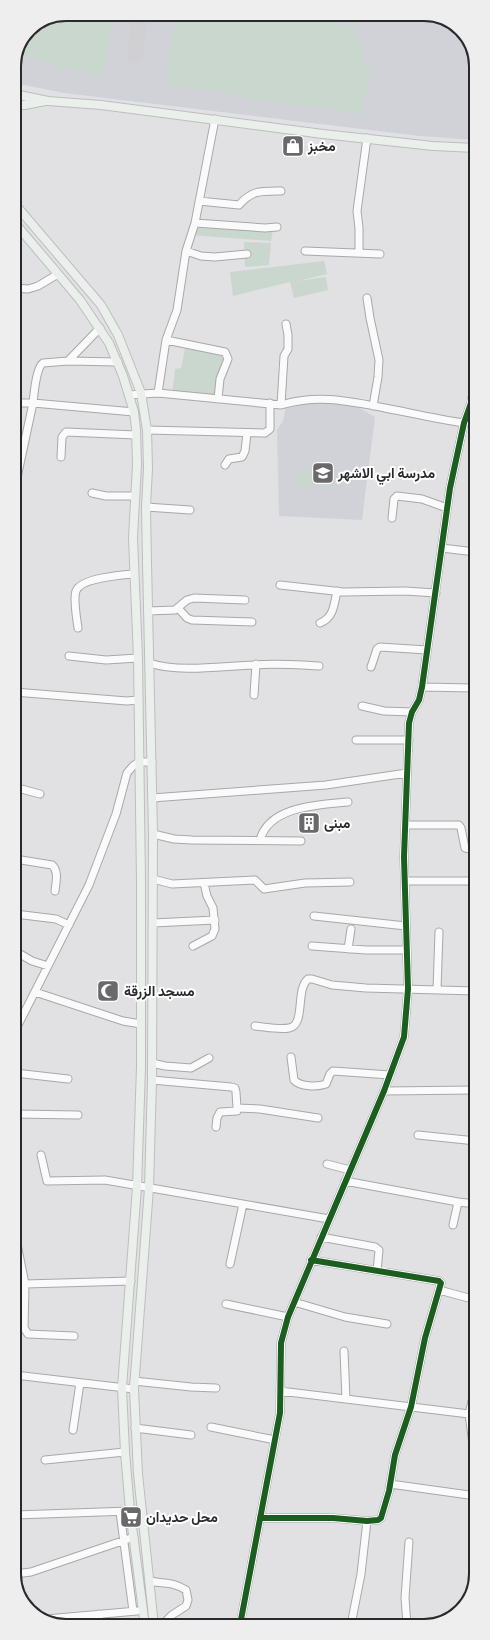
<svg xmlns="http://www.w3.org/2000/svg" width="490" height="1640" font-family="'Crimson Pro',Vazirmatn,serif">
<style>
.built{fill:#d1d1d8}
.green{fill:#cad7ce}
.lines{fill:none;stroke-linecap:round;stroke-linejoin:round}
.taxiway{stroke:#d0d0d2;stroke-width:16}
.minor-casing{stroke:#a8a8aa;stroke-width:9}
.major-casing{stroke:#bebdbe;stroke-width:10}
.minor{stroke:#fafafb;stroke-width:7}
.major{stroke:#eaefec;stroke-width:8}
.cycleway-casing{stroke:#fff;stroke-width:8}
.cycleway{stroke:#1b5e20;stroke-width:6}
.labels{text-anchor:middle;dominant-baseline:central;stroke-width:4;stroke-linejoin:round;paint-order:stroke}
.poi-label{font-size:14px;font-weight:bold;fill:#29282a;stroke:#fff;text-anchor:start}
.rim{fill:none;stroke:#29282a;stroke-width:2}
</style>
<rect width="100%" height="100%" fill="#e1e1e3"/>
<path class="built" d="M66 14H431L459 27 475 55V140L420 136 64 93 14 83V66L29 29Z
M319 402 356 406 375 417 362 520 279 516 277 430 283 421 286 406Z"/>
<path class="green" d="M66 14H114L107 62 99 76 18 55 29 29Z
M174 14H337L341 27 354 25 369 68 370 80 362 114 248 99 230 93 166 85Z
M193 228 273 230 271 241 190 235Z
M244 242 271 243 269 265 245 267Z
M324 261 327 274 297 281 326 277 328 290 294 298 290 282 233 296 230 272Z
M186 344 227 355 218 399 172 394 175 369 181 368Z
M332 465 334 486 297 488 296 468Z"/>
<g class="lines">
<path class="taxiway" d="M135 55 140 14"/>
<g class="minor-casing">
<path id="minor" d="M199 201 239 205C252 190 261 191 281 191
M195 223 265 228 277 227
M186 251 201 256 215 257 247 254
M305 251 380 254
M359 252V228L357 211 367 138
M14 288 28 289 38 286 58 274
M367 298 370 318 379 360 378 377 373 406
M166 340 225 352 228 359 220 379 218 399
M68 361 100 328
M158 393 281 405C318 394 348 401 385 408 411 413 437 419 464 423
M129 395 158 393 166 340 177 310 186 251 195 223 215 119
M14 403H33C34 394 36 368 43 363L68 361 118 362
M281 405 284 356 288 349V335L286 324
M147 430 265 433 270 429V403
M61 457 62 437 66 432 136 435
M225 465 229 459 242 457 245 451 247 433
M92 493 106 496H135
M14 499 18 473 33 403 134 412
M146 507 190 510
M392 518 394 499 397 496 422 499 447 508
M442 548 475 552
M280 585 343 592 405 591 436 593
M178 608 187 618 192 620 252 622
M148 611 175 610 187 600 194 598 245 600
M320 623C334 618 334 604 337 591
M78 628C77 620 73 599 76 591 81 578 121 575 134 574
M69 656 106 660 138 658
M149 663C181 673 221 666 254 665 276 663 298 665 319 666
M371 667 377 649 380 647 427 650
M422 687 474 688
M14 692 127 701 138 700
M254 695 256 664
M362 706 384 711 412 712
M356 740H409
M14 787 40 794
M152 798 326 785 407 773
M405 825H459L461 828 465 848 476 850
M153 834 174 839 192 840 301 841
M260 840C269 806 318 805 348 802
M15 859 52 865C59 871 56 882 55 891
M153 879 172 884 255 880 264 889 305 883 350 882
M405 881H476
M15 914 56 919 69 925
M314 916 406 926
M153 923 215 920
M193 946 212 936 215 929 213 908 207 896 204 883
M312 946 366 950H407
M348 949 351 929
M15 951 32 961 48 966
M437 990 439 932
M35 992 123 1021 141 1024
M255 1026C266 1027 279 1030 289 1028 306 1025 295 990 308 979H312L332 985 366 988 476 991
M15 1031 89 885 116 814 127 773 133 766 139 762H152
M291 1057 294 1080C300 1087 318 1087 326 1084L330 1074 333 1071 390 1075
M152 1063 165 1066 191 1068 209 1058
M15 1073 68 1079
M152 1080 231 1087 235 1088 236 1092 237 1108 260 1109 318 1118
M384 1091 476 1090
M15 1114 78 1115
M216 1127 217 1118 220 1112 237 1111V1108
M418 1135 476 1141
M41 1155 47 1181 105 1180 329 1219
M327 1164 350 1170
M345 1181 458 1202
M453 1225 458 1202 476 1204
M321 1237 375 1247 379 1250 377 1271
M15 1238 18 1249 25 1284 24 1328 28 1334 74 1336
M230 1264 243 1204
M25 1284 131 1281
M439 1290 476 1300
M15 1297 25 1296
M294 1302 345 1317 387 1324
M226 1304 288 1317
M344 1351 346 1399
M15 1375 134 1389
M134 1381 191 1387 216 1388
M476 1384 469 1414 476 1467
M280 1391 469 1414
M211 1427 275 1440
M135 1428 191 1435
M73 1430 80 1383
M45 1460 125 1452
M390 1484 469 1495 476 1494
M120 1512 133 1611
M15 1515 130 1511
M260 1518H333L367 1521 378 1520 381 1518 389 1491 395 1455 411 1407 425 1338 441 1283 439 1281 311 1260
M15 1574 31 1572 134 1537
M149 1581C163 1584 172 1581 186 1590L188 1600 186 1606 172 1615 163 1624 164 1626
M99 1614 101 1626
M46 1619 137 1611
M240 1625 280 1413 281 1343 288 1317 384 1091 404 1037 408 989 404 857 409 723 412 712 419 700 422 687 450 488 464 423 471 403 475 381
M351 1625 361 1574 367 1521
M407 1625 405 1598 409 1542
M431 1625 464 1607
M67 1626 69 1617"/>
</g>
<g class="major-casing">
<path id="major" d="M14 94 48 101 101 105 323 134 433 146 475 148
M14 105H25L45 101
M14 203 101 305 118 335 141 393 147 430 148 468 146 507 147 562 153 834 152 1080 149 1188 134 1389 138 1474 154 1626
M14 222 80 300 109 343 123 376 134 412 136 429 137 465 133 538 138 658 141 882V1067L137 1187 122 1388 125 1452 130 1511 145 1626"/>
</g>
<use href="#minor" class="minor"/>
<use href="#major" class="major"/>
<g class="cycleway-casing">
<path id="cycleway" d="M260 1518H333L367 1521 378 1520 381 1518 389 1491 395 1455 411 1407 425 1338 441 1283 439 1281 311 1260
M240 1625 280 1413 281 1343 288 1317 384 1091 404 1037 408 989 404 857 409 723 412 712 419 700 422 687 450 488 464 423 471 403 475 381"/>
</g>
<use href="#cycleway" class="cycleway"/>
</g>
<defs>
<g id="shop-square" transform="scale(1.15)"><rect x="-9" y="-9" width="18" height="18" rx="4" fill="#69696b" stroke="#fff"/><path d="M-5-2.5h2.3a2.7 3.5 0 0 1 5.4 0H5L5.5 6h-11ZM-1.5-2.5h3a1.5 2.3 0 0 0-3 0Z" fill="#fff"/></g>
<g id="school-square" transform="scale(1.15)"><rect x="-9" y="-9" width="18" height="18" rx="4" fill="#69696b" stroke="#fff"/><path d="M0-5L7-2L0 1L-7-2ZM-4 1L0 2.5L4 1V4Q0 6-4 4Z" fill="#fff"/></g>
<g id="building-square" transform="scale(1.15)"><rect x="-9" y="-9" width="18" height="18" rx="4" fill="#69696b" stroke="#fff"/><path d="M-4-6H4V6H1V3H-1V6H-4ZM-2.5-4.3h1.7v1.8h-1.7ZM.8-4.3h1.7v1.8H.8ZM-2.5-1h1.7V.8h-1.7ZM.8-1h1.7V.8H.8Z" fill="#fff"/></g>
<g id="mosque-square" transform="scale(1.15)"><rect x="-9" y="-9" width="18" height="18" rx="4" fill="#69696b" stroke="#fff"/><path d="M3.5-4.9A6 6 0 1 0 3.5 4.9A5 5 0 1 1 3.5-4.9Z" fill="#fff"/></g>
<g id="supermarket-square" transform="scale(1.15)"><rect x="-9" y="-9" width="18" height="18" rx="4" fill="#69696b" stroke="#fff"/><path d="M-6-5.5h2.5l.6 2H6L4.5 2H-2.5L-4.4-4H-6ZM-1.5 3.2a1.3 1.3 0 1 0 .1 0ZM3 3.2a1.3 1.3 0 1 0 .1 0Z" fill="#fff"/></g>
</defs>
<g fill-rule="evenodd">
<use href="#shop-square" x="293" y="146"/>
<use href="#school-square" x="323" y="473"/>
<use href="#building-square" x="309" y="823"/>
<use href="#mosque-square" x="108" y="991"/>
<use href="#supermarket-square" x="131" y="1517"/>
</g>
<g class="labels">
<g class="poi-label">
<text x="308" y="146">مخبز</text>
<text x="338" y="473">مدرسة ابي الاشهر</text>
<text x="324" y="823">مبنى</text>
<text x="124" y="991">مسجد الزرقة</text>
<text x="146" y="1517">محل حديدان</text>
</g>
</g>
<path d="M0 0H490V1640H0ZM66 21H424A45 45 0 0 1 469 66V1574A45 45 0 0 1 424 1619H66A45 45 0 0 1 21 1574V66A45 45 0 0 1 66 21Z" fill="#eee" fill-rule="evenodd"/>
<path class="rim" d="M66 21H424A45 45 0 0 1 469 66V1574A45 45 0 0 1 424 1619H66A45 45 0 0 1 21 1574V66A45 45 0 0 1 66 21Z"/>
</svg>
